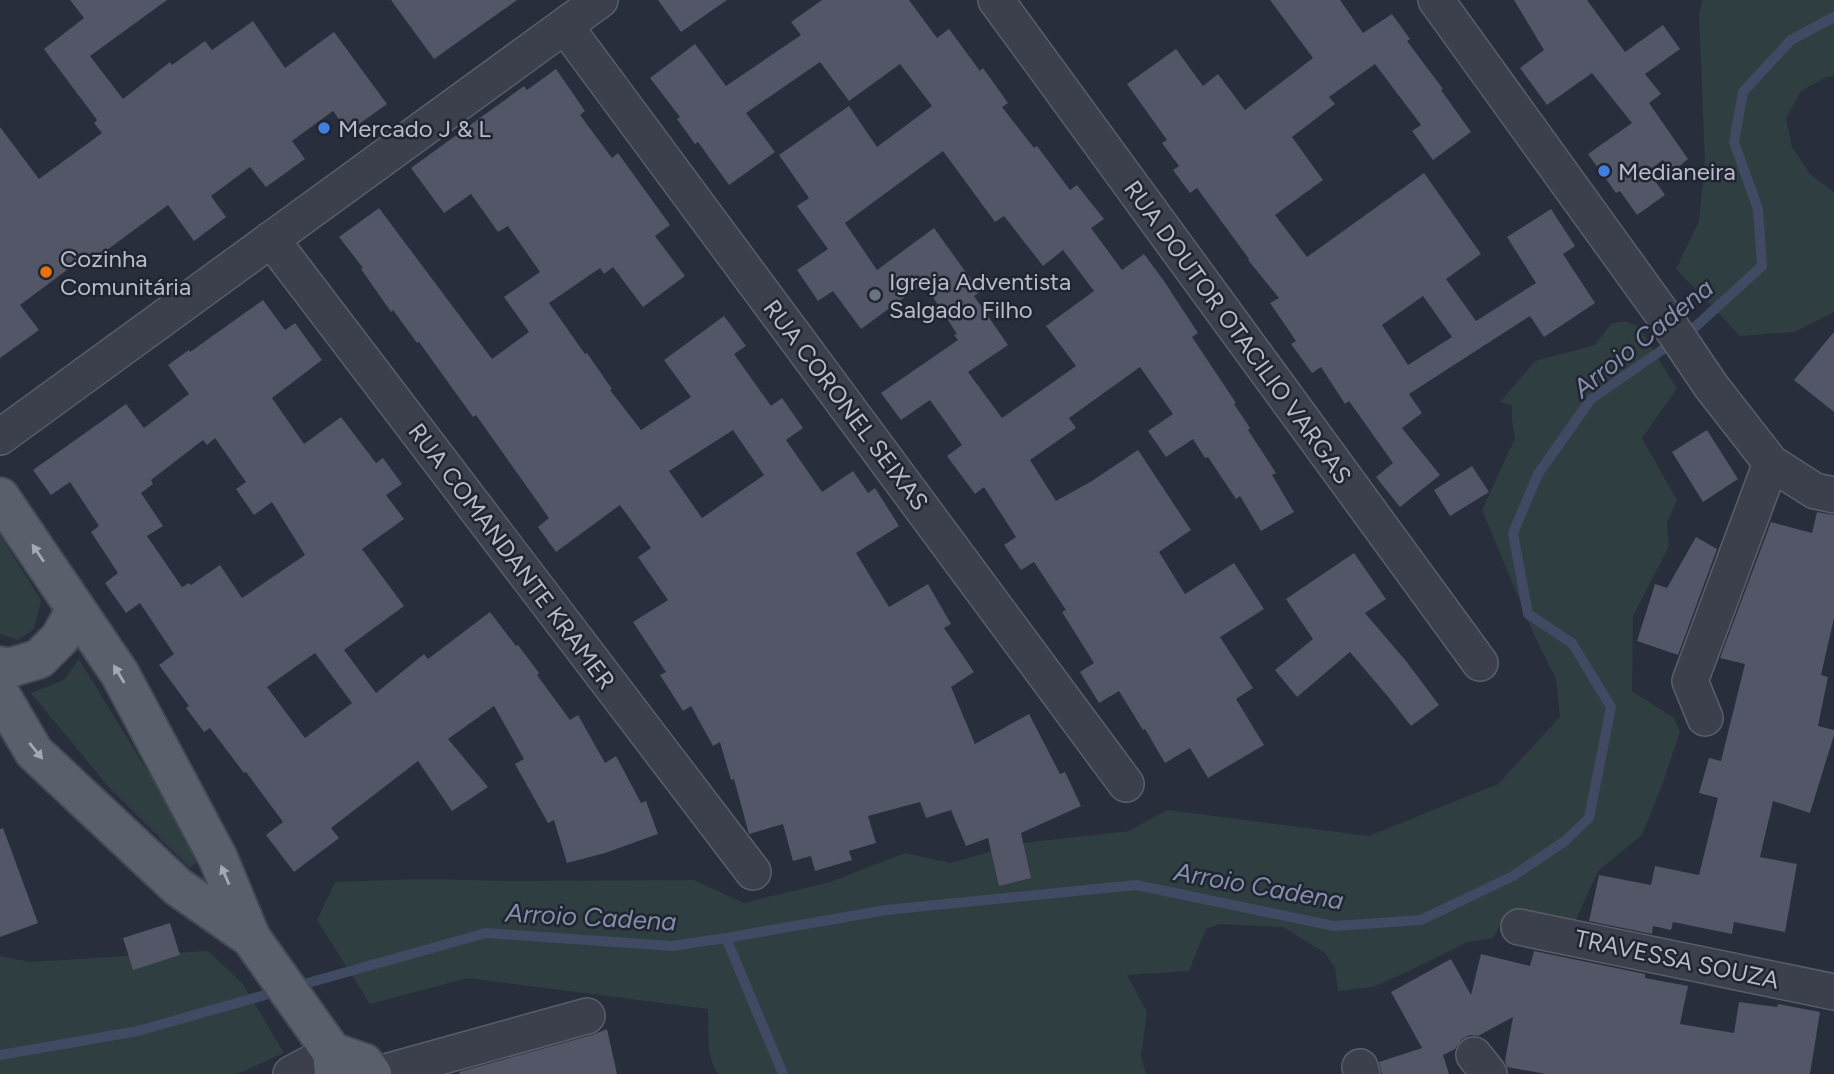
<svg xmlns="http://www.w3.org/2000/svg" width="1834" height="1074" font-family="Figtree,sans-serif">
<style>
.green{fill:#2e3e41}
.lines{fill:none;stroke-linecap:round;stroke-linejoin:round}
.stream{stroke:#404a63;stroke-width:10}
.building{fill:#525667;fill-rule:evenodd}
.minor-casing{stroke:#5a5e6b;stroke-width:38}
.major-casing{stroke:#454956;stroke-width:42}
.minor{stroke:#3c404d;stroke-width:35}
.major{stroke:#5a5f6c;stroke-width:38}
.oneway{fill:#a5a9b6}
.shop-dot{fill:#3f7fe0;stroke:#212532;stroke-width:2.5}
.food-dot{fill:#e8710a;stroke:#212532;stroke-width:2.5}
.worship-dot{fill:#6b7280;stroke:#212532;stroke-width:2.5}
.labels{text-anchor:middle;dominant-baseline:central;stroke-width:5;stroke-linejoin:round;paint-order:stroke}
.poi-label{font-size:24px;fill:#b8bbc8;stroke:#212532;text-anchor:start}
.street-label{font-size:24px;fill:#b8bbc8;stroke:#212532}
.water-label{font-size:26px;font-style:italic;fill:#838eab;stroke:#212532}
</style>
<rect width="100%" height="100%" fill="#282e3c"/>
<path class="green" d="M1702 0H1834V76L1826 77 1801 91 1786 118 1792 147 1810 174 1834 192V312L1794 332 1740 336 1676 269 1699 221 1705 161 1699 15Z
M1625 321 1639 327 1677 389 1642 438 1677 500 1667 523 1669 546 1633 616 1632 691 1674 718 1680 732 1662 785 1642 835 1598 871 1575 922 1502 921 1493 938 1468 942 1409 971 1373 987 1338 991 1335 968 1325 953 1283 927 1220 924 1206 929 1189 971 1127 975 1147 1012 1141 1056 1146 1074H718C705 1055 709 1031 708 1009L468 978 370 1004 317 920 335 882 423 879 513 881 694 880 744 903 830 882 905 853 950 863 1023 843 1129 831 1167 810 1369 836 1498 784 1560 717 1556 679 1534 635 1482 510 1515 438 1512 421V405L1500 402 1535 361 1595 345 1611 324Z
M0 535 41 600 34 629 18 640 0 634Z
M79 659 201 859 190 868 107 785 31 693 64 680Z
M208 951 243 984 284 1053 237 1074H0V956L29 962Z"/>
<g class="lines">
<path class="stream" d="M726 938 783 1074
M297 986 486 933 672 946 726 938 886 910 1136 885 1334 926 1421 920 1513 876 1565 841 1589 818 1611 707 1572 643 1528 614 1513 533 1538 474 1591 399 1694 328 1762 266 1758 209 1734 142 1743 92 1791 40 1834 17
M0 1055 138 1031 279 991"/>
</g>
<path class="building" d="M70 0H167L90 56 123 99 170 62 172 65 205 41 212 50 253 21 285 68 334 32 387 104 348 132 333 111 292 141 305 159 266 187 250 167 211 196 226 217 194 241 168 205 88 264 83 258 20 305 39 330 0 358V127L39 179 102 133 94 123 97 120 44 49 84 18Z
M391 0H517L434 59Z
M658 0H727L681 32Z
M822 0H909L937 38 949 29 980 71 983 68 1008 103 1002 107 1034 148 1037 146 1070 190 1077 185 1104 219 1091 228 1122 270 1144 254 1164 281 1198 333 1192 337 1236 403 1234 404 1250 428 1248 430 1276 473 1272 475 1294 512 1261 531 1240 496 1236 499 1208 457 1205 458 1193 439 1166 457 1148 431 1173 414 1140 367 1069 418 1076 428 1030 460 1056 501 1092 481 1138 450 1191 530 1159 552 1185 594 1234 563 1264 609 1220 637 1253 688 1236 699 1264 745 1208 778 1190 748 1165 763 1145 729 1143 730 1119 691 1099 703 1080 672 1094 663 1062 612 1066 610 1034 562 1021 570 1004 545 1016 537 984 487 975 494 947 456 962 445 930 400 901 420 881 393 958 340 954 335 957 334 924 283 861 329 833 291 818 301 797 270 828 249 797 206 809 198 779 155 849 106 877 147 932 106 900 64 849 101 820 62 746 113 775 152 729 185 698 142 695 144 677 119 680 117 650 78 695 44 726 86 801 35 791 22ZM943 151 995 222 1004 216 1043 266 1063 250 1094 291 1046 326 1076 366 1002 418 968 372 1008 345 974 296 980 292 934 228 877 270 845 223Z
M1270 0H1340L1363 33 1392 14 1410 39 1407 41 1443 89 1441 90 1471 132 1433 160 1412 131 1421 125 1375 64 1329 97 1335 104 1292 137 1323 180 1275 215 1307 257 1424 173 1481 254 1446 279 1476 321 1536 283 1507 237 1551 209 1575 246 1563 254 1595 303 1544 337 1530 316 1409 394 1422 413 1402 428 1440 475 1400 507 1376 477 1393 463 1349 401 1345 404 1321 367 1312 373 1291 344 1296 341 1270 303 1279 298 1248 260 1249 259 1197 188 1190 193 1173 170 1179 166 1162 143 1167 140 1127 84 1176 49 1203 86 1218 74 1245 110 1313 58ZM1423 296 1452 337 1408 365 1382 325Z
M1514 0H1587L1625 52 1663 25 1680 49 1645 74 1661 94 1649 103 1688 159 1672 172 1663 160 1648 171 1665 195 1637 215 1620 191 1616 193 1588 154 1632 123 1592 73 1547 105 1520 68 1544 50Z
M556 69 585 111 580 115 612 158 618 153 670 225 655 236 685 276 643 307 613 267 604 274 600 268 549 303 585 354 587 353 612 389 610 390 641 430 691 397 664 360 724 316 746 346 734 354 771 406 782 398 803 428 786 440 822 492 853 471 868 493 875 488 899 526 856 553 889 607 928 584 951 624 944 628 974 672 951 687 975 744 1029 714 1060 774 1065 772 1081 806 1021 833 1031 878 999 886 988 838 966 846 951 810 926 818 920 802 868 816 876 843 849 851 852 860 815 871 811 856 793 861 783 824 749 834 734 779 731 780 720 742 713 746 691 706 683 711 660 675 666 672 633 622 668 600 638 557 651 548 620 505 556 552 538 527 549 518 476 415 473 417 419 342 417 343 393 310 391 312 361 269 363 268 339 237 379 208 492 359 529 332 504 297 540 272 508 226 498 232 471 194 444 213 411 168 524 86 527 90ZM733 430 764 475 702 518 669 471Z
M263 300 285 330 295 323 322 360 272 398 304 444 341 417 376 463 383 458 402 484 386 495 404 519 362 549 404 606 344 650 376 693 424 654 428 659 490 612 516 646 518 645 539 673 537 675 570 720 578 715 605 763 616 756 641 803 646 801 658 834 605 853 567 863 554 820 548 823 515 764 524 759 494 706 448 739 488 787 452 811 418 761 331 828 339 838 294 872 266 835 283 822 246 772 244 773 210 728 204 732 186 708 189 706 159 665 174 654 140 603 126 613 105 583 118 573 91 532 99 526 70 482 51 495 33 470 126 404 144 428 189 394 168 365 189 350 190 352ZM215 438 246 482 236 489 254 515 272 502 305 555 242 598 220 565 191 585 189 583 182 587 147 536 163 526 141 493 153 484 151 480 203 440 207 445ZM315 653 352 703 305 738 267 687Z
M1834 332V412L1794 380Z
M1707 430 1738 479 1703 502 1672 452Z
M1472 466 1489 492 1450 516 1434 490Z
M1817 512 1834 515V618L1821 675 1828 677 1818 726 1834 730V735L1810 813 1773 801 1760 857 1797 864 1785 932 1734 922 1732 934 1673 922 1671 930 1653 926 1652 934 1589 921 1599 875 1651 885 1655 866 1699 875 1718 798 1699 793 1709 758 1721 761 1745 664 1720 658 1771 522 1812 533Z
M1696 537 1717 549 1678 655 1637 641 1655 584 1667 588Z
M1354 553 1386 599 1365 613 1406 661 1439 705 1411 726 1389 698 1350 652 1297 697 1275 670 1313 639 1286 599Z
M3 828 38 923 0 937V829Z
M170 923 180 955 133 970 123 938Z
M1534 951 1645 974V978L1688 986 1680 1024 1734 1033 1739 1002 1777 1007 1778 1004 1820 1012 1810 1074H1546L1507 1067 1505 1061 1513 1017 1478 1036 1470 1035 1462 1039 1455 1049 1443 1055 1449 1074H1382L1379 1062 1422 1048 1391 992 1451 959 1471 995 1481 954 1530 966Z
M607 1029 617 1074H460L459 1072 592 1035Z"/>
<g class="lines">
<g class="minor-casing">
<path id="minor" d="M996 0 1480 663
M1436 0 1661 312 1711 386 1771 463 1815 491 1834 495
M565 26 1126 784
M271 239 753 872
M0 437 600 0
M1705 718 1690 681 1771 463
M1519 927 1834 992
M1474 1055 1489 1074
M1360 1067 1362 1074
M291 1074 332 1052
M378 1074 587 1016"/>
</g>
<g class="major-casing">
<path id="major" d="M0 497 120 674 218 858 251 938 332 1052 334 1074
M0 666 9 668 39 659 60 638 76 609
M0 694 34 752 178 887 251 938
M332 1052 364 1063 372 1074"/>
</g>
<use href="#minor" class="minor"/>
<use href="#major" class="major"/>
</g>
<defs><path id="oneway-solid" d="M-6-.8H1V-3.2L6.5 0L1 3.2V.8H-6Z" transform="scale(1.75)"/></defs>
<g class="oneway">
<use href="#oneway-solid" transform="translate(38 553) rotate(-124)"/>
<use href="#oneway-solid" transform="translate(119 674) rotate(-121)"/>
<use href="#oneway-solid" transform="translate(36 751) rotate(51)"/>
<use href="#oneway-solid" transform="translate(225 875) rotate(-113)"/>
</g>
<g class="shop-dot">
<circle cx="324" cy="128" r="7"/>
<circle cx="1604" cy="171" r="7"/>
</g>
<circle class="food-dot" cx="46" cy="272" r="7"/>
<circle class="worship-dot" cx="875" cy="295" r="7"/>
<g class="labels">
<g class="poi-label">
<text x="338" y="128">Mercado J &amp; L</text>
<text x="1618" y="171">Medianeira</text>
<text x="60" y="258">Cozinha<tspan x="60" dy="28">Comunitária</tspan></text>
<text x="889" y="281">Igreja Adventista<tspan x="889" dy="28">Salgado Filho</tspan></text>
</g>
<g class="street-label">
<text transform="translate(1238 332) rotate(54)">RUA DOUTOR OTACILIO VARGAS</text>
<text transform="translate(846 405) rotate(53)">RUA CORONEL SEIXAS</text>
<text transform="translate(512 556) rotate(53)">RUA COMANDANTE KRAMER</text>
<text transform="translate(1677 959) rotate(12)">TRAVESSA SOUZA</text>
</g>
<g class="water-label">
<text transform="translate(1643 338) rotate(-39)">Arroio Cadena</text>
<text transform="translate(1259 886) rotate(10)">Arroio Cadena</text>
<text transform="translate(591 917) rotate(3)">Arroio Cadena</text>
</g>
</g>
</svg>
